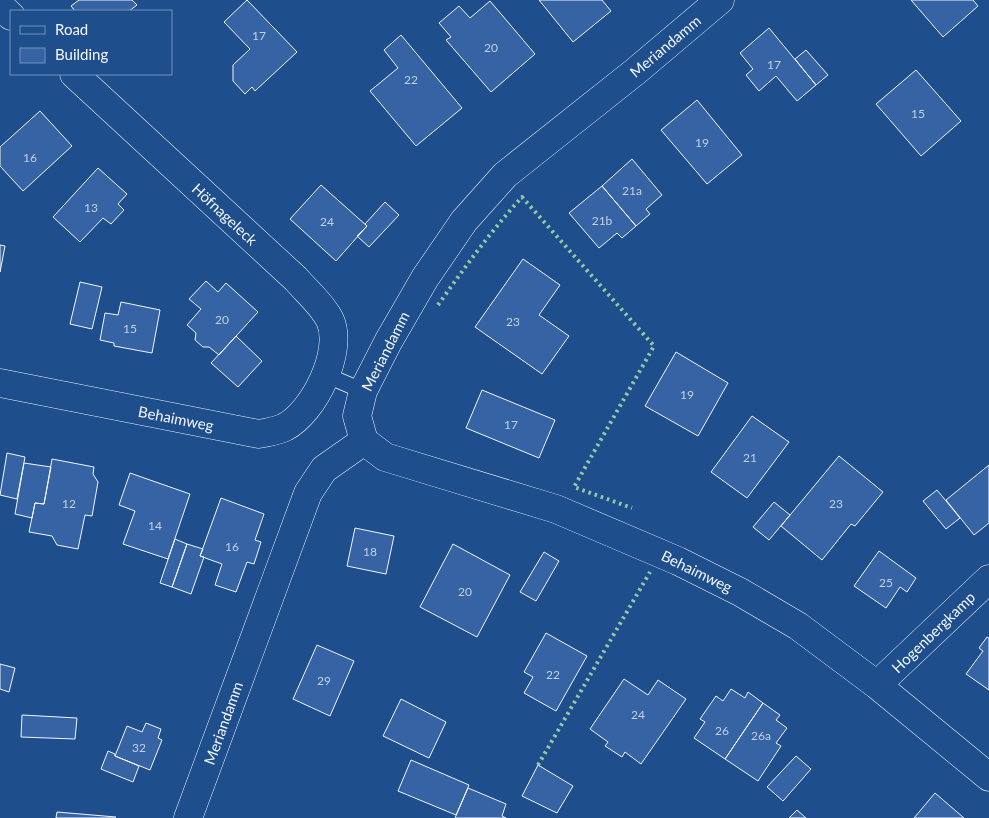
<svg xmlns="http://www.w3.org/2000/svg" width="989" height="818" font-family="Lato,sans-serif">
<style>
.building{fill:#3563a3;stroke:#f2f6ff}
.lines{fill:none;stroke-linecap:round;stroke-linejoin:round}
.service-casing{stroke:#f2f6ff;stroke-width:17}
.minor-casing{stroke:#f2f6ff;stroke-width:29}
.service{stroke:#1f4e8c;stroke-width:15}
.minor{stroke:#1f4e8c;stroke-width:28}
.hedge{stroke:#97c8a6;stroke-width:4;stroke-dasharray:2.5 4;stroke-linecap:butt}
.labels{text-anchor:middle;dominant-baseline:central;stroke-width:4;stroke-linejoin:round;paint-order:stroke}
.number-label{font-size:12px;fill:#c3d1e8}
.street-label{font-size:15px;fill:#f2f6ff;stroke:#1f4e8c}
</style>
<rect width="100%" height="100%" fill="#1f4e8c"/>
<path class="building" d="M79 0H132L137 5 129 11H75L71 6Z
M247 0 297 52 255 91 252 87 245 94 233 81V65L250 49 224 22Z
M539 0H602L611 11 573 42Z
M911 0H973L978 6 943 37Z
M490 1 535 54 491 92 446 40 451 37 439 23 459 6 470 18Z
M769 28 816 85 797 101 776 76 759 91 746 75 753 69 740 53Z
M401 35 462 108 416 146 370 91 398 68 384 50Z
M806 50 828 75 816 85 795 59Z
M916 70 961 121 921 156 876 104Z
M697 100 742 155 707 184 661 130Z
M40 111 72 146 23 191 0 166V147Z
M632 159 662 195 646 209 650 214 636 226 602 186Z
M98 168 127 194 118 204 124 210 111 224 103 218 80 242 53 217Z
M321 185 367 226 336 261 290 219Z
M602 186 636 226 622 238 617 233 599 248 569 213Z
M385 202 399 215 369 247 357 236 367 226 365 224Z
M0 245 5 246 0 272Z
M523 259 560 285 539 315 569 336 542 374 475 327Z
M206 281 218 292 226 283 258 312 219 355 209 347H203L195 340 196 333 187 325 201 309 189 299Z
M80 282 102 287 92 329 70 324Z
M121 302 160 310 152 353 114 346V343L100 340 105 313 118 315Z
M236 336 262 361 238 387 211 363Z
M676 352 728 383 698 436 645 406Z
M482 390 555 420 539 458 466 428Z
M752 416 789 442 747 498 711 472Z
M7 453 25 457 17 499 0 495Z
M839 456 883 492 855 526 851 524 822 560 781 526Z
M52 459 94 467 93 474 98 482 92 516 85 515 78 549 57 545 52 536 29 532 35 503 44 504Z
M24 463 51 467 44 504 35 503 32 518 15 514Z
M989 465V523L974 535 946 500Z
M130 473 190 494 168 559 123 544 135 511 119 505Z
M937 490 960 518 946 529 923 501Z
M221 498 264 514 255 540 261 542 254 564 247 562 236 592 215 585 222 564 200 556Z
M774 502 790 515 769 540 753 527Z
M355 528 394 536 386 574 347 566Z
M175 539 187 544 172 587 160 583Z
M187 544 203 549 200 556 204 557 191 594 172 587Z
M453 544 510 575 477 637 420 607Z
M879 551 916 578 907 592 900 587 886 608 854 586Z
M544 552 559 561 536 601 520 592Z
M546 633 587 656 556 711 524 693 533 677 524 672Z
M987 637 989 638V690L966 674 983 651 979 648Z
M317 645 354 661 330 716 293 699Z
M0 664 15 668 9 692 0 689Z
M624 679 648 695 658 680 686 699 641 764 625 752 622 757 605 746 608 742 590 729Z
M731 689 745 698 748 692 763 703 725 759 694 738 705 722 700 719 716 696 723 701Z
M401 699 446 722 429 758 383 736Z
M763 703 780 715 776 720 787 728 776 743 781 746 758 781 725 759Z
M22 715 77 718 75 739 21 737Z
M146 723 161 729 158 738 162 740 150 770 115 756 127 726 142 732Z
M108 751 115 754V756L139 766 133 782 101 769Z
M796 756 811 769 783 801 767 787Z
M411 760 469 785 456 815 398 791Z
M538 765 573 786 557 813 522 796Z
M468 788 506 804 502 816 506 818H455Z
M935 793 964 818H914Z
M797 810 806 818H789Z
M57 812 116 817 115 818H56Z"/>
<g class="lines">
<g class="service-casing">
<path id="service" d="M326 375 363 391"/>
</g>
<g class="minor-casing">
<path id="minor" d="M0 6 11 16
M0 383 259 434C267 432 278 431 285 427 314 412 344 351 330 320 322 304 307 292 296 279L74 74
M364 441 385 457 556 509 678 561 740 592 798 626 877 685 989 777
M877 685 989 579
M188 818 308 493 324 469 364 441 357 416 363 391 388 342 425 278 464 221 505 175 636 71 720 0"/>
</g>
<use href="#service" class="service"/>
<use href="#minor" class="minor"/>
<path class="hedge" d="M438 305C465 267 491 231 522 197L654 346 574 487 632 508
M538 765 650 572"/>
</g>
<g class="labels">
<g class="number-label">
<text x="259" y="35">17</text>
<text x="491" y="47">20</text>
<text x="774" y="64">17</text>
<text x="411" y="79">22</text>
<text x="918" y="113">15</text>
<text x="702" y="142">19</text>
<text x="30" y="157">16</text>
<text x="632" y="190">21a</text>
<text x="91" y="207">13</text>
<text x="602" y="220">21b</text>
<text x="327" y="221">24</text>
<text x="222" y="319">20</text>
<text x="513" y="321">23</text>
<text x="130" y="328">15</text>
<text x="687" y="394">19</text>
<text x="511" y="424">17</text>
<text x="750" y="457">21</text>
<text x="69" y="503">12</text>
<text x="836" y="503">23</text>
<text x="155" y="525">14</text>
<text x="232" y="546">16</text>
<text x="370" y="551">18</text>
<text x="886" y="582">25</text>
<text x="465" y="591">20</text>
<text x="553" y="674">22</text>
<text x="324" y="680">29</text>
<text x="638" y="714">24</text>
<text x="722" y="730">26</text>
<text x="761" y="735">26a</text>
<text x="139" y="747">32</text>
</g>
<g class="street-label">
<text transform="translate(665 46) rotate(-40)">Meriandamm</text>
<text transform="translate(225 214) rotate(43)">Höfnageleck</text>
<text transform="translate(385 351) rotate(-63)">Meriandamm</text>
<text transform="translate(176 418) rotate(11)">Behaimweg</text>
<text transform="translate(697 571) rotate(26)">Behaimweg</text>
<text transform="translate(933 632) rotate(-44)">Hogenbergkamp</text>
<text transform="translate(223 723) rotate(-70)">Meriandamm</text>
</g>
</g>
<rect x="10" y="10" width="162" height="65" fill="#1f4e8c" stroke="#7391ba"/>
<rect x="20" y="26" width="25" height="8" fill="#1f4e8c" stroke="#7391ba"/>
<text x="55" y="35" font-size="15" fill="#f2f6ff">Road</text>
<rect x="20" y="48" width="25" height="15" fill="#3563a3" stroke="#7391ba"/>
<text x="55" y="60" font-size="15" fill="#f2f6ff">Building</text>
</svg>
